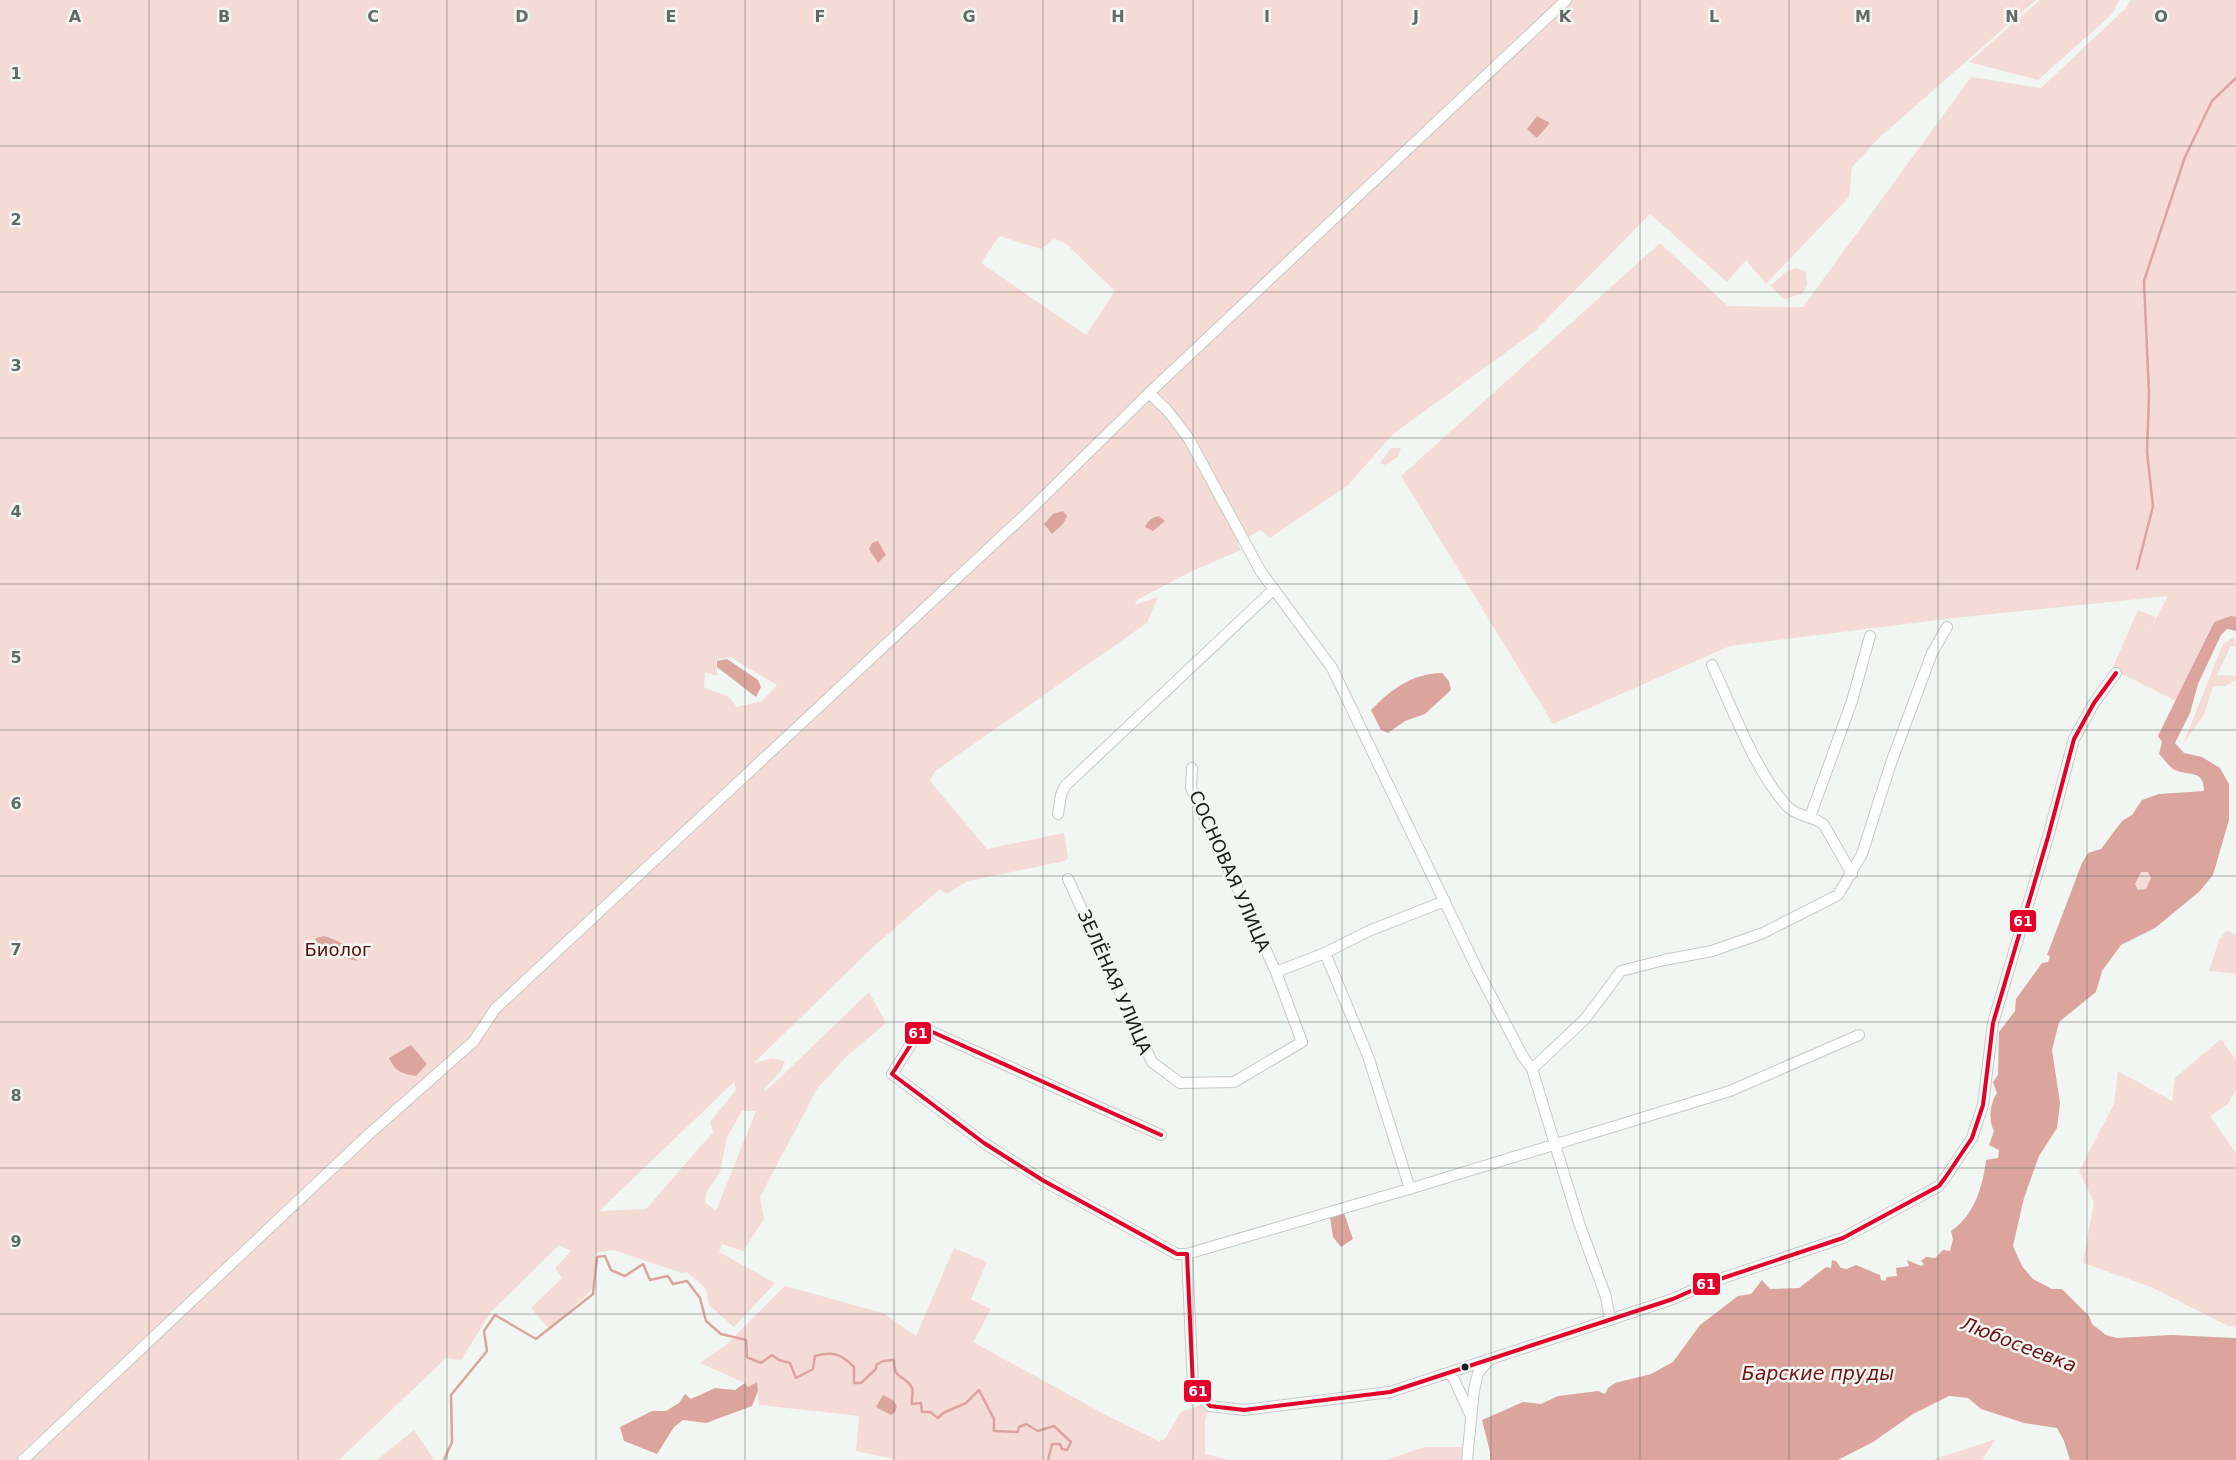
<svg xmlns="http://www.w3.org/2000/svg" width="2236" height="1460" font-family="'DejaVu Sans',sans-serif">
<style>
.green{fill:#f5dbd6;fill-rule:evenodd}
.water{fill:#dba59e;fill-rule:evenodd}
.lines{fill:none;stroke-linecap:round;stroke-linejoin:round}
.stream{stroke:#dba59e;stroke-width:2.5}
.minor-casing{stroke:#c6c9c7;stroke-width:12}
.minor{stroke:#fdfefd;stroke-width:10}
.bus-1-casing{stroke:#f0f7f1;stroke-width:8}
.bus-1{stroke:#e4002b;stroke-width:4}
.grid{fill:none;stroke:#656966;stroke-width:1;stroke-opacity:0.55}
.bus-dot{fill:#1a1d1b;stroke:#f0f7f1;stroke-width:2}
.labels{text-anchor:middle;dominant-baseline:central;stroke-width:5;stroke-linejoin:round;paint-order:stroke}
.street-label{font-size:18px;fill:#1a1d1b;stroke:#f0f7f1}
.park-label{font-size:18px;fill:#560e0d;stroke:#f0f7f1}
.water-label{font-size:19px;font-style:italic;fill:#711011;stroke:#f0f7f1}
.grid-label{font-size:16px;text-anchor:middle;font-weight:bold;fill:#656966;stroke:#f0f7f1;stroke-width:5;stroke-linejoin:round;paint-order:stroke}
.line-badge{stroke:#f0f7f1;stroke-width:2}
.badge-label{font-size:14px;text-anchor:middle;font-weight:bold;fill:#fff}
</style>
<rect width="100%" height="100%" fill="#f1f6f2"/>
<path class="green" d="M0 0H2036L1880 137 1852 167 1849 197 1766 284 1746 260 1727 282 1650 214 1534 332 1393 434 1348 485 1270 538 1261 530 1237 543 1241 550 1190 572 1137 600 1135 605 1158 597 1147 623 935 771 930 781 987 849 1064 833 1068 858 1065 861 968 881 947 894 940 889 872 948 754 1063 772 1058 785 1061 781 1071 764 1089 766 1091 869 992 886 1023 847 1056 817 1089 760 1197 764 1219 743 1251 722 1244 719 1252 775 1283 734 1327 709 1305 706 1289 687 1272 682 1273 614 1250 595 1253 596 1286 549 1329 531 1308 562 1278 555 1268 571 1251 559 1245 491 1312 461 1360 446 1358 339 1460H0ZM999 236 1041 249 1054 239 1065 243 1115 291 1086 335 981 263ZM730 657 777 685 762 701 737 707 728 696 704 688 705 672 717 676 716 660ZM734 1082 736 1090 710 1122 713 1132 646 1209 599 1211ZM742 1111H756L716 1211 705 1202 706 1193 720 1172 727 1137Z
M2040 0H2120L2111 15 2038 80 1969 62Z
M2131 0H2236V617L2213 622 2176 701 2112 669 2138 610 2156 617 2149 632 2168 596 1954 618 1730 646 1553 724 1401 476 1660 243 1728 306 1803 307 1971 77 2041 88 2125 9Z
M1797 268 1806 272 1807 285 1802 294 1784 299 1770 286 1787 271Z
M1391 448H1401L1398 457 1385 465 1380 463Z
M2234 637 2236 647 2231 646 2217 675 2236 676V679L2226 686H2213L2204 715 2183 744 2223 644Z
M2141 872H2149L2151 878 2146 889 2138 890 2135 884Z
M2227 930 2236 935V974L2209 971 2219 940Z
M2221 1039 2236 1060V1089L2228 1104 2210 1116 2236 1153V1326H2228L2151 1287 2083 1263 2094 1202 2079 1171 2114 1104 2118 1071 2172 1101 2175 1078Z
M954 1248 987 1262 971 1299 991 1309 973 1342 1106 1415 1159 1441 1165 1439 1181 1412 1200 1405 1210 1406 1205 1420V1454L1229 1460H898L856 1451 859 1416 759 1405 757 1382 748 1387 745 1383 700 1363 727 1344 785 1286 883 1313 916 1336Z
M414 1430 434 1460H377Z
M1996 1439 1982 1460H1932Z
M1425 1447H1465L1464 1460H1386Z"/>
<path class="water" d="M1537 116 1550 123 1537 138 1527 129Z
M1063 511 1067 516 1063 524 1052 534 1044 524 1053 514Z
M1159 516 1165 521 1153 531 1145 527C1148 520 1152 518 1159 516Z
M878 541 886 555 878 563 869 549 872 543Z
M2231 616 2236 617V631L2227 629 2221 635 2198 684 2190 713 2175 743 2184 753 2202 757 2220 768 2229 784V820L2213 875 2199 892 2155 928 2121 945 2102 971 2096 992 2059 1022 2052 1050 2060 1103 2057 1128 2039 1156 2024 1198 2013 1246 2022 1266 2033 1279 2052 1289H2062L2089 1316 2092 1324 2106 1335 2117 1338 2171 1335 2236 1338V1460H2070L2064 1441 2057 1428 2024 1423 1981 1409 1968 1398 1949 1396 1913 1414 1873 1442 1838 1460H1490V1452L1482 1420 1523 1402 1541 1404 1558 1396 1598 1391 1605 1394 1608 1388 1615 1383 1651 1374 1673 1362 1700 1325 1738 1296 1751 1294 1762 1280 1770 1289 1799 1288 1826 1267 1831 1268 1832 1260 1836 1261 1841 1268 1847 1269 1856 1265 1880 1275 1881 1280 1885 1281 1887 1277 1897 1276 1896 1268 1909 1266 1907 1260 1921 1266 1924 1264 1921 1261 1926 1257 1935 1258 1943 1250 1950 1251 1953 1239 1951 1231C1974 1216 1983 1186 1986 1160L1998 1158 1999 1150 1989 1145 1994 1131C1988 1120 1990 1103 1997 1093L1993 1082 1998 1075 1999 1032 2015 1011 2016 999 2042 963 2048 962 2050 956 2047 955 2082 863 2088 853 2101 849 2122 821 2132 815 2142 800 2159 794 2204 791C2204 768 2187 777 2173 769 2168 765 2163 758 2159 754L2162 742 2158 736 2214 622ZM2141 872H2148L2151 878 2146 889 2138 890 2135 884Z
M727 659 758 680 761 687 756 697 717 667V661Z
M1442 673 1449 681 1451 690 1425 714 1405 721 1388 733 1381 730 1371 710C1392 689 1411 674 1442 673Z
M324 936C341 941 348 946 357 961L329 954 325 946 315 942 316 938Z
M411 1045 427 1064 416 1076C402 1074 395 1071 389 1058Z
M1344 1213 1353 1239 1341 1247 1333 1237 1330 1217Z
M757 1382 758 1391 752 1406 706 1423 683 1420 674 1427 657 1454 624 1441 620 1427 652 1411H666L679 1403 685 1394 691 1399 715 1388 735 1390 745 1383 748 1387Z
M883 1395 893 1400 897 1406 895 1412 891 1415 876 1407Z"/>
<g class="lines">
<path class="stream" d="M2137 569 2153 506 2147 452 2149 394 2144 281 2185 157 2212 101 2236 78
M444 1460 452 1442 451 1395 487 1351 484 1331 495 1315 536 1339 593 1294 597 1257 605 1256 611 1270 625 1276 643 1264 650 1280 668 1276 673 1284 687 1281 700 1298 706 1321 721 1334 746 1340 747 1357 761 1363 772 1355 779 1360 790 1363 796 1378 813 1369 815 1356C834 1351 841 1354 854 1367V1383H861L876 1369V1365L883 1361 894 1360C894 1382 904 1373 912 1388 914 1393 911 1399 912 1404L921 1403 922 1412H930L938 1418 943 1413 966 1403 979 1390 994 1419V1431L1018 1432 1019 1427 1026 1424 1038 1431 1054 1426 1071 1442 1067 1450 1062 1449 1060 1444H1052L1048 1460"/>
<g class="minor-casing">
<path id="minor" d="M1149 393 1167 410 1189 439 1261 572 1332 668 1477 969 1522 1055 1532 1069 1579 1223 1606 1297 1610 1320
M1712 665C1733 709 1755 772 1788 807 1799 818 1813 815 1824 825L1852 874
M1192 768 1191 788 1276 972
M1058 814 1061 795 1065 786 1274 589
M1810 817 1852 701 1870 636
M1068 879 1152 1062 1180 1083 1234 1082 1302 1042 1276 972 1325 953
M1532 1069 1585 1019 1621 971 1664 960 1712 951 1763 933 1838 895 1862 854 1891 763 1932 653 1947 627
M1161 1135 928 1030H920L892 1074 984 1143 1044 1181 1177 1254H1187L1193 1386 1210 1406 1244 1410 1390 1392 1673 1299 1711 1282 1843 1238 1939 1186 1945 1178 1972 1138 1983 1105 1993 1023 2048 837 2074 739 2094 703 2116 673
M1410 1189 1368 1056 1325 953 1371 930 1445 901
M1187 1254 1419 1186 1730 1091 1859 1035
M1451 1373 1470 1414
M23 1460 368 1135 474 1041 495 1009 1030 510 1149 393 1566 0
M1467 1460 1474 1390 1478 1373 1489 1360"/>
</g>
<use href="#minor" class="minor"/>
<g class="bus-1-casing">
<path id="bus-1" d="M1161 1135 928 1030H920L892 1074 984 1143 1044 1181 1177 1254H1187L1193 1386 1210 1406 1244 1410 1390 1392 1673 1299 1711 1282 1843 1238 1939 1186 1945 1178 1972 1138 1983 1105 1993 1023 2048 837 2074 739 2094 703 2116 673"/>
</g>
<use href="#bus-1" class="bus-1"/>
</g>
<path class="grid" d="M149 0V1460M298 0V1460M447 0V1460M596 0V1460M745 0V1460M894 0V1460M1043 0V1460M1193 0V1460M1342 0V1460M1491 0V1460M1640 0V1460M1789 0V1460M1938 0V1460M2087 0V1460M0 146H2236M0 292H2236M0 438H2236M0 584H2236M0 730H2236M0 876H2236M0 1022H2236M0 1168H2236M0 1314H2236"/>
<circle class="bus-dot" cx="1465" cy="1367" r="4.5"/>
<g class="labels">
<g class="street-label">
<text transform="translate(1230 871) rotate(66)">СОСНОВАЯ УЛИЦА</text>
<text transform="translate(1115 982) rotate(66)">ЗЕЛЁНАЯ УЛИЦА</text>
</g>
<g class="park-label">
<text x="338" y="949">Биолог</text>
</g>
<g class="water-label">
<text transform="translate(2019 1344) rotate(21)">Любосеевка</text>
<text x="1818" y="1373">Барские пруды</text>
</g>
</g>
<g class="grid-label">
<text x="75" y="22">A</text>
<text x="224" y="22">B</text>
<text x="373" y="22">C</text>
<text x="522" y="22">D</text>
<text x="671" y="22">E</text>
<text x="820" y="22">F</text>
<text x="969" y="22">G</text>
<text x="1118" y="22">H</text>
<text x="1267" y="22">I</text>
<text x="1416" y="22">J</text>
<text x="1565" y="22">K</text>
<text x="1714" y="22">L</text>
<text x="1863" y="22">M</text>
<text x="2012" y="22">N</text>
<text x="2161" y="22">O</text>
<text x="16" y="79">1</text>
<text x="16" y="225">2</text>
<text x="16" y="371">3</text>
<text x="16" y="517">4</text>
<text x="16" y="663">5</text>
<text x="16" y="809">6</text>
<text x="16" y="955">7</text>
<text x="16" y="1101">8</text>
<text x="16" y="1247">9</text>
</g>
<g class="line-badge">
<rect x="2009" y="909" width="28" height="24" rx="5" fill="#e4002b"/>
<rect x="904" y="1021" width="28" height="24" rx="5" fill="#e4002b"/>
<rect x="1692" y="1272" width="29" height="24" rx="5" fill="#e4002b"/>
<rect x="1183" y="1379" width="29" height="24" rx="5" fill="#e4002b"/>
</g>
<g class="badge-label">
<text x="2023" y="926">61</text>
<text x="918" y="1038">61</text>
<text x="1706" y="1289">61</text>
<text x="1198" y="1396">61</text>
</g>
</svg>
